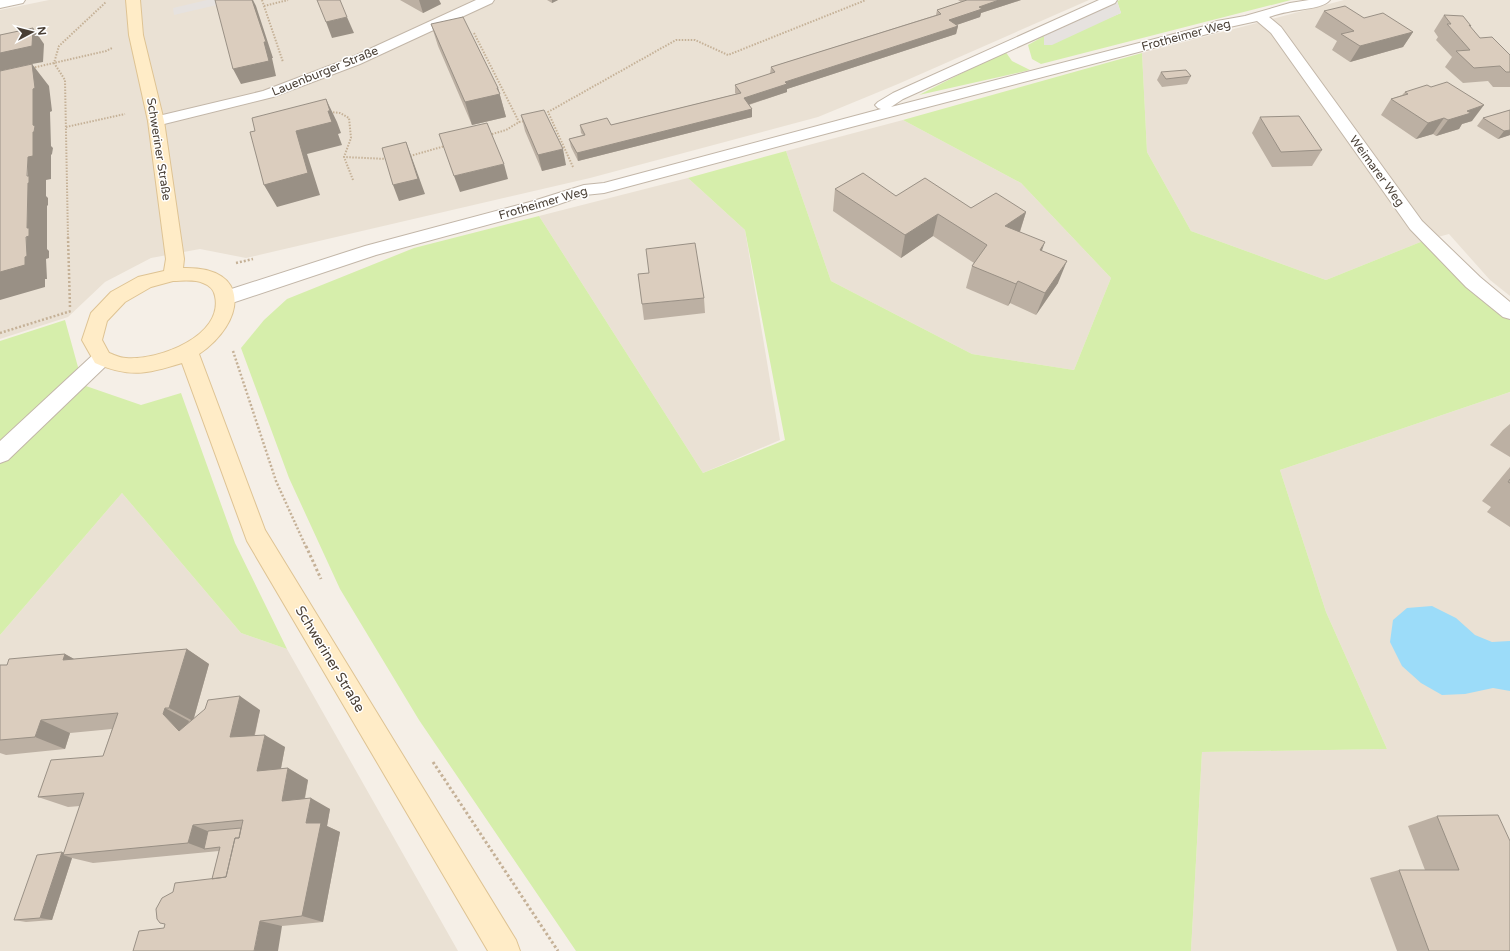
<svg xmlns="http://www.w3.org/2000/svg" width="1510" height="951" font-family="'Varela Round',sans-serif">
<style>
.residential{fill:#eae1d4}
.green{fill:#d6eeab}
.parking{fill:#e6e2df}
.water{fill:#9cdcf9}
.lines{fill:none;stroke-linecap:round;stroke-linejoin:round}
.street-casing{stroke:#c2b6a8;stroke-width:2}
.secondary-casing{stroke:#dec393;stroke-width:2}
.path-far2{stroke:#c5b197;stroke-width:2;stroke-dasharray:1.5 1.5;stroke-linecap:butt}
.path-far1{stroke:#c5b197;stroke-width:2.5;stroke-dasharray:2 2;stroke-linecap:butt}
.path{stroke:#c5b197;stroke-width:3;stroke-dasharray:2.5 2.5;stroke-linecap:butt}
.street{fill:#fff;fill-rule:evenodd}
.secondary{fill:#ffecc7;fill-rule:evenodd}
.wall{fill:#bcb0a3}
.shaded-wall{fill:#999085}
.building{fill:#dbcdbe;stroke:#999085}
.labels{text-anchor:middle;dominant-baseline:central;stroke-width:3;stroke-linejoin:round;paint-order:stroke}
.far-street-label{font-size:12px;fill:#493f35;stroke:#fff}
.street-label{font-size:14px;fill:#493f35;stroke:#fff}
</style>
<rect width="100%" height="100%" fill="#f5efe7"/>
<path class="residential" d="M49 0H1089L898 84 818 117 590 178 246 258 200 249 151 258 105 282 68 317 0 339V10Z
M1344 0H1510V296L1490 280 1449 234 1423 241 1326 280 1191 231 1147 152 1142 53Z
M903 120 1021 183 1111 278 1074 370 972 354 831 281 786 151Z
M688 178 745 230 780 440 703 473 539 216Z
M1510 392V951H1191L1202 752 1387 749 1326 612 1280 470Z
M122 493 241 633 287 649 458 951H0V635Z"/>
<path class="green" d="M1120 0H1291L1041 64 1032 59 1028 45 1044 36V45L1121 13 1117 1Z
M1005 51 1012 61 1030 70 919 95Z
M1142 53 1147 152 1191 231 1326 280 1423 241 1466 283 1510 320V392L1280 470 1326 612 1387 749 1202 752 1191 951H576L419 720 340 589 289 478 241 348 264 320 287 299 414 248 539 216 703 473 785 440 745 230 688 178 786 151 831 281 972 354 1074 370 1111 278 1021 183 903 120Z
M65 320 83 385 141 405 181 393 235 543 287 649 241 633 122 493 0 635V341Z"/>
<path class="parking" d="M207 0H238L174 15 173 8Z
M1117 1 1121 13 1052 45H1044V36Z"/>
<path class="water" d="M1432 606 1456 618 1475 635 1492 642 1510 641V691L1493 688 1465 694 1442 695 1421 683 1402 666 1390 642 1393 620 1407 608Z"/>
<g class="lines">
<g class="street-casing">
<path id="street" d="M0 0H25L23 3 0 8Z
M476 0H494L492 3 360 64 273 97 156 126 150 124 148 121 150 118 263 91 350 58Z
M1099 0H1117L1115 3 903 99 891 107 1205 26 1217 21 1245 16 1290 3 1309 0H1330C1323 9 1298 9 1288 12 1281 13 1275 15 1269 17L1281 27 1422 221 1480 277 1510 302V319L1503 317 1466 287 1410 229 1271 33 1257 21 1225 28 1215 32 836 131 604 193 585 195 542 210 376 255 226 305 219 303 217 298 219 293 365 246 530 202 584 185 604 183 881 109 878 108 875 105 878 102 893 93Z
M102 351 109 353 112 358 109 363 8 460 0 463V441L95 353Z"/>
</g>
<g class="secondary-casing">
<path id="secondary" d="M126 0H140L143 35 164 121 184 259 183 268C253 266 245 323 199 354L265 530 516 940 520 951H488L247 541 182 363C147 374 130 378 95 363L82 340 91 313 111 292 138 277 164 271 166 259 148 121 129 35ZM173 281C182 281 194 279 203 283 209 285 214 290 215 296 224 336 158 361 126 358 120 358 115 355 109 353L102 340 107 321 125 302 151 287Z"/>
</g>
<path class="path-far2" d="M262 0 283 62
M264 6 288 0
M474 33 519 122
M32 68 106 51 112 48
M330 112 340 113 349 118 351 138 344 157
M66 127 125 114
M489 135 506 130 519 122 525 121
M410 156 445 146
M573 167 548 112 676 40H695L728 55 866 0
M353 180 344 157 387 159
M68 238 65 80 54 63 59 46 106 2"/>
<path class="path-far1" d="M68 237 70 308
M236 263 253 259
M0 333 71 311
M233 351 276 481 306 547"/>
<path class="path" d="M306 546 321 579
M433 762 558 951"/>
<use href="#street" class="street"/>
<use href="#secondary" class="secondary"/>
</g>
<path class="wall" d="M400 0H439L441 4 423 13Z
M547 0H558L552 3Z
M958 0H1021L981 13 980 17 956 25 958 26 956 34 787 89V92L749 105 752 117 578 161 571 147 569 139 583 135 581 133 580 125H611L736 94 735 93V85L770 74 771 67 936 15 937 10 961 2Z
M1324 11 1364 18 1413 32 1403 47 1350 62 1332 50 1337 41 1315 27Z
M1444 15 1471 26 1470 27 1480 38 1510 55V87H1493L1488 81 1463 83 1445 67 1452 57 1436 40 1438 37 1434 31Z
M431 24 498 88 506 117 472 125 438 46Z
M1161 72 1191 76 1187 84 1162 87 1157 80Z
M1405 92 1472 121 1462 124 1459 129 1436 136 1433 134 1416 139 1381 115 1391 99 1402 95Z
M1510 110V135L1498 139 1477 126 1483 118Z
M521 115 566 165 542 171 525 131Z
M1260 117 1322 150 1312 166 1272 167 1252 133Z
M835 189 896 196 971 208 1026 212 1020 232 1042 251 1058 283 1036 315 1010 303 1008 306 966 288 972 266 974 263 933 236 901 258 833 211Z
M704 298 705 313 644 320 642 304Z
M1510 424V457L1490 445 1503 430Z
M1510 467V527L1487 512 1491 507 1482 501Z
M187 649 209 664 194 718 260 710 255 735 285 747 281 769 288 768 308 780 305 799 330 809 327 826 340 832 323 922 282 926 164 928 212 879 219 851 93 863 72 858 52 920 26 922 14 920 64 853 80 806 68 807 38 797 103 756 112 729 70 733 65 749 6 755 0 753V665H7L65 654 74 659Z
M1437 816 1510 951H1397L1370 878 1399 870H1425L1408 826Z"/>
<path class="shaded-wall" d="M252 0H253L256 6 273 58H272L276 76 241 84 233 69Z
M419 0H439L441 4 423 13Z
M552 0H558L552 3Z
M999 0H1021L981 13 980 17 948 28 949 20 979 7Z
M347 17 354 33 332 38 326 22Z
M958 26 956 34 787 89V92L744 106V98L785 82Z
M33 28 44 44 43 62 32 64 49 86 52 111 50 112 51 146 53 148 52 154 51 155V179L46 180V196L48 198V205L47 206V249L49 251V258L46 259 47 279H45V287L0 300V272L25 257 27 228 28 157 33 125 32 64 0 71V53Z
M1413 32 1403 47 1350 62 1360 46Z
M498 88 506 117 472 125 465 102Z
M326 99 337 122 341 133 338 134 342 145 307 154 320 195 277 207 264 185 296 131Z
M1484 105 1472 121 1462 124 1459 129 1436 136 1448 120 1467 111Z
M752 109V117L578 161 577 153Z
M1444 118 1433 134 1416 139 1428 123Z
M1510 130V135L1498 139 1504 131Z
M406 142 412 158 425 194 399 201 393 185Z
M563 149 566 165 542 171 538 155Z
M504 164 508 179 460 192 454 176Z
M1026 212 1019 234 1005 226Z
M938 214 933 236 901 258 905 235Z
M1045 242 1037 264 1040 250Z
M1067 261 1058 283 1036 315 1045 293Z
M1018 281 1010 303 1008 306 1016 284Z
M187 649 209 664 193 721 169 708Z
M65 654 92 669 63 660Z
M240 696 260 710 251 750 230 737Z
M165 708 189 721 187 727 179 731 163 714Z
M41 720 70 733 65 749 35 737Z
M265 735 285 747 278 783 257 771Z
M288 768 308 780 302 812 282 801Z
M311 798 330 809 327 826 340 832 323 922 302 916 306 823Z
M193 825 217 835 204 849 188 843Z
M62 852 70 854 63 855 72 858 52 920 40 918Z
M260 921 282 926 278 951H254Z"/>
<path class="building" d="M215 0H252L266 42H264L269 61 233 69Z
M317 0H340L347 17 326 22Z
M967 0H999L979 7 982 9 949 20 958 26 785 82 787 84 744 98 752 109 577 153 569 139 585 135 580 125 607 118 611 125 741 93 735 85 775 72 771 67 941 14 937 10Z
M1345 6 1364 18 1383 13 1413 32 1360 46 1341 34 1354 31 1324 11Z
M1444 15 1463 16 1471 26 1469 25 1480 38 1492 37 1510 55V72H1506L1500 66 1474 68 1456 51 1470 50 1447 24H1451Z
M463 17 498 88H497L500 94 465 102 431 24Z
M33 28 32 46 0 53V35Z
M32 64 35 88 33 89V125L35 126 34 132H33V156L28 157 27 176H29V183H28L27 228H29V236L26 237 27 256 25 257V265L0 272V71Z
M1186 70 1191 76 1166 79 1161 72Z
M1447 82 1484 105 1467 111 1471 113 1448 120 1444 118 1428 123 1391 99 1408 94 1405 92 1427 85 1431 87Z
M326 99 330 111H328L332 122 296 131 308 173 264 185 250 132 255 131 252 118Z
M544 110 563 149 538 155 521 115Z
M1510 110V130L1504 131 1483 118Z
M1299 116 1322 150 1281 152 1260 117Z
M487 123 504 164 454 176 439 134Z
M406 142 418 179 393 185 382 148Z
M863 173 896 196 925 178 971 208 996 193 1026 212 1005 226 1045 242 1040 250 1067 261 1045 293 1018 281 1016 284 972 266 987 245 938 214 905 235 835 189Z
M695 243 704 298 642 304 638 274 649 273 646 249Z
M1510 479V483L1508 482Z
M187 649 169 708H165L163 714 179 731 205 709 208 700 240 696 230 737 265 735 257 771 288 768 282 801 311 798 306 823H321L302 916 260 921 254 951H133L139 931 164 928 165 924 160 923 157 919 156 909 162 898 173 892 175 883 226 877 235 838H239L243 820 193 825 188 843 63 855 84 793 38 797 51 760 103 756 118 713 41 720 35 737 0 740V665H7L9 659 65 654 63 660Z
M1498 815 1510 841V951H1429L1399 870H1459L1437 816Z
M241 828 239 838H235L226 877 212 879 220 847 204 849 208 831Z
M62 852 40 918 14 920 37 855Z"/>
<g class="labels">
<g class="far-street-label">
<text transform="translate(1186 35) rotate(-15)">Frotheimer Weg</text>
<text transform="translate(325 71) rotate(-22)">Lauenburger Straße</text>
<text transform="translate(159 149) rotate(81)">Schweriner Straße</text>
<text transform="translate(1377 171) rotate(54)">Weimarer Weg</text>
<text transform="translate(543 203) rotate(-16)">Frotheimer Weg</text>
</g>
<g class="street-label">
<text transform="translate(330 659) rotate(59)">Schweriner Straße</text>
</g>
</g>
<g transform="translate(32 32) rotate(83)" stroke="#ffffff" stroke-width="3" paint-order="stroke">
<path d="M0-3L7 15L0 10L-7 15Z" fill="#493f35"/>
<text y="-6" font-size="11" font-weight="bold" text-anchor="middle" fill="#493f35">N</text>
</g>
</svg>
